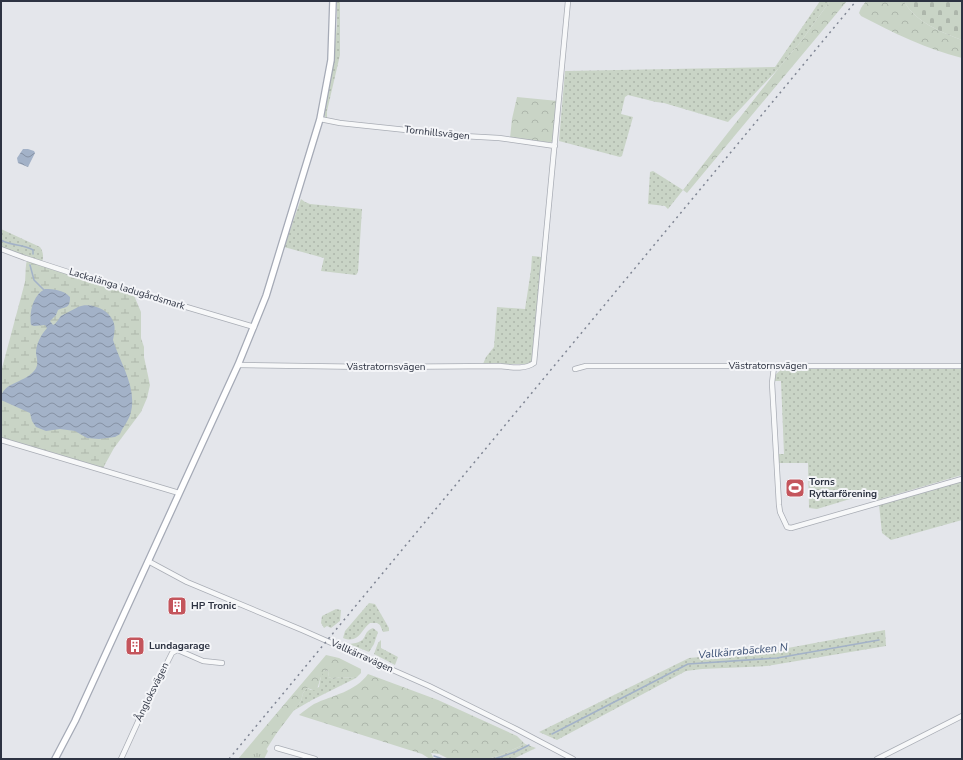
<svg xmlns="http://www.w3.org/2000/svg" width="963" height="760" font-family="'Nunito Sans',sans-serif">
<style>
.grass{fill:url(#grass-dots)}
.forest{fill:url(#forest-crowns)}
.wetland{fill:url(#wetland-marsh)}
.cemetery{fill:url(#cemetery-stones)}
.park{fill:url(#park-tufts)}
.water{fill:url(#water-waves)}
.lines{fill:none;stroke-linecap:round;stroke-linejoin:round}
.stream{stroke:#a3b2c8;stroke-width:1.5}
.minor-casing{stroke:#a9adb5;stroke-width:6}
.major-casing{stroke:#a5aab6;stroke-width:8}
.minor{stroke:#f7f8f9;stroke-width:4.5}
.major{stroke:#fff;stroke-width:5.5}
.rail{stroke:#7f8593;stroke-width:1.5;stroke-dasharray:2 4;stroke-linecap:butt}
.labels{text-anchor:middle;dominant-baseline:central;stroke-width:4;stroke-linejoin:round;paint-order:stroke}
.street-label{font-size:10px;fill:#2d3342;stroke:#f4f5f8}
.poi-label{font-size:10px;font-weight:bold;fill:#2d3342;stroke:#f4f5f8;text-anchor:start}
.water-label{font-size:11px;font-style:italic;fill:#3a4f73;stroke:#f4f5f8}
</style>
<defs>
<pattern id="grass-dots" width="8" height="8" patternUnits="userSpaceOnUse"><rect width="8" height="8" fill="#c9d4c6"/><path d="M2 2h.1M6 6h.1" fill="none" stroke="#adb6ab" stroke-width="1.8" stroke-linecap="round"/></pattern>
<pattern id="forest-crowns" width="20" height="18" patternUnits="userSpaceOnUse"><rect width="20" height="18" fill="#c9d4c6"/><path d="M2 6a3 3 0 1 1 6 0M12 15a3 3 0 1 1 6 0" fill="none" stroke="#adb6ab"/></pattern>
<pattern id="wetland-marsh" width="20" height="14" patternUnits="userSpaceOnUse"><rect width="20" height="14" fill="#c9d4c6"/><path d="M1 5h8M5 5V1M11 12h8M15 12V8" fill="none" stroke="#adb6ab"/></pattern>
<pattern id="cemetery-stones" width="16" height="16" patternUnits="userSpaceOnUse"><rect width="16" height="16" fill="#c9d4c6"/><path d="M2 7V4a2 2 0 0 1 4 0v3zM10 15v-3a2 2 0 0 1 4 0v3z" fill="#adb6ab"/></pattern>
<pattern id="park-tufts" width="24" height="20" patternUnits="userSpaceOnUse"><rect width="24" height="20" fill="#c9d4c6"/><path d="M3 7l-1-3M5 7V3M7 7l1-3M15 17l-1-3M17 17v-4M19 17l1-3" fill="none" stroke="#adb6ab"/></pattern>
<pattern id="water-waves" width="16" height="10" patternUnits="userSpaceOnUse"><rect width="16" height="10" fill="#a3b2c8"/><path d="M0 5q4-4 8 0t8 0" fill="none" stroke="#8591a4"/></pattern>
</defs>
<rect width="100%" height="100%" fill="#e4e6eb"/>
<path class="grass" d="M337 1H340V55L327 111V119L324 115 333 66 337 24Z
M820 1H830L802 40 778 69 728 122 664 103 656 102 628 95 625 97 621 114 633 117 622 156 620 157 559 141 565 71 775 67Z
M653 171 683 190 668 209 665 206 648 204 650 172Z
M301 199 305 202 310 204 362 209 358 272 356 275 321 271 324 258 284 247Z
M1 229 40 247C43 251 44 257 42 262L1 247Z
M532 256 542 257 532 361 528 364H483L486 357 494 347 497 307 525 309 531 270Z
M783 368 962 369V475L877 500 876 492H873L817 509 809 508 808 463H778L777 454H784L781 381H774L775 375Z
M962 481V520L891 540 882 533 879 505Z
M369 603 375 604 389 628V631L383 632 380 625 377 623H370C360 631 359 644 343 638L345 631Z
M336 609 341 610 340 621 331 628 327 626 324 628 321 623 322 616Z
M373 628 378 632 374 644 369 652 349 644C371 642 360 633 373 628Z
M885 630 886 646 767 666 702 669 686 671 557 740 539 732 689 658 777 650Z
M381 640V648L398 657 395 665 374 654 378 643Z
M325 670 329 671 328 677 334 679 340 677 356 678 312 700 293 711 301 701 303 693 307 688 311 690 319 687 321 675Z
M525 744 536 748 513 759H488L501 755Z"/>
<path class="forest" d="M830 1H847L687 193 683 190 778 69 802 40Z
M866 1H904C915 22 941 32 962 40V58C926 49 894 33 861 16L859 13 861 8Z
M517 97 558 101 553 142H544L510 138 512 119Z
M326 655 339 658 361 669V673L356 678 340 677 334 679 328 677 329 671 325 670C319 677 320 684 316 691L307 688 303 693 301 701 276 734 264 753 249 759H238Z
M368 674 438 700 517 736 525 744 501 755 488 759H449L439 754 431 753 434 759H430L422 754 299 715C304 711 309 707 314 704 333 695 355 692 368 674Z"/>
<path class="wetland" d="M27 260 133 293 141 312V338L144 347V357L150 385 147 398 141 412 114 448 103 468 1 438V372L25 282 26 265Z"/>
<path class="cemetery" d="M904 1H962V40C941 32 915 22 904 1Z"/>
<path class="park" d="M258 740 268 751 264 759H243Z"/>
<path class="water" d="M23 149H28L34 151 35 153 28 167 18 163 17 158Z
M45 289C54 289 64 290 70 297 70 309 66 306 58 310L56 315 50 321 53 325C57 323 58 319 61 316 65 314 74 309 78 307 90 302 108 309 113 321 116 327 114 334 113 340 120 363 137 387 131 412 129 421 123 426 120 434L115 437 99 439 87 438 75 431 60 429 46 431 36 427 32 421 30 413 1 400C1 382 23 384 34 371 39 365 37 360 36 353 36 344 41 335 47 328L45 325 34 326 31 325C29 312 33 295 45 289Z"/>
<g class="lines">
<path class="stream" d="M1 240C11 246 23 244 33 250V254
M30 265 34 280 44 290
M552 734 688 664 777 658 879 640
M434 756 443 759
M494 759 515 752 529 745"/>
<g class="minor-casing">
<path id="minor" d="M320 119 340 123 463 136 499 138 555 146
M1 249 25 258 68 272 254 327
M238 365 371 367 500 366C510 367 525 370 534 363L568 1
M774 367 772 383 779 505 780 512 787 527 791 528 962 479
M575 369 586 366H962
M1 440 179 493
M148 561 187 582 302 630 429 686 516 729 573 759
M277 748 315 759
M121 759 142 713 172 653 177 650 180 651 203 661 222 663
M877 759 962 716"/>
</g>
<g class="major-casing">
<path id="major" d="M55 759 75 721 238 365 266 296 320 119 331 60 333 1"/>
</g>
<use href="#minor" class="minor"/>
<use href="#major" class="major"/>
<path class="rail" d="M229 759 856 1"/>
</g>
<defs>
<g id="stadium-square" transform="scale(1)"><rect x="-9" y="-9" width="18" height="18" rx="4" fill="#c4555c" stroke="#f4f5f8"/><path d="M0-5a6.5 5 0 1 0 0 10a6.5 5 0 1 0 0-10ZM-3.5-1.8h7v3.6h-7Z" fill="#fff"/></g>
<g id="building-square" transform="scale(1)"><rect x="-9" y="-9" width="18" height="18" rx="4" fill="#c4555c" stroke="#f4f5f8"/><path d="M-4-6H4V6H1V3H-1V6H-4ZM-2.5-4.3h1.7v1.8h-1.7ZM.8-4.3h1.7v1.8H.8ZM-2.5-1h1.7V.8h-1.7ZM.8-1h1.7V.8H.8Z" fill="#fff"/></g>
</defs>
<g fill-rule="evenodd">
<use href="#stadium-square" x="795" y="488"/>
<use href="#building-square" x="177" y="606"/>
<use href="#building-square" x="135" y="646"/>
</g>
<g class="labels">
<g class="street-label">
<text transform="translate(437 133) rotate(6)">Tornhillsvägen</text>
<text transform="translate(127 289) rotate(17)">Lackalänga ladugårdsmark</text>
<text x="768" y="366">Västratornsvägen</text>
<text x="386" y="367">Västratornsvägen</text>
<text transform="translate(362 656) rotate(24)">Vallkärravägen</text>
<text transform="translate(152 692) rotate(-64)">Ångloksvägen</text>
</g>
<g class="poi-label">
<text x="809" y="482">Torns<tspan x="809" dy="12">Ryttarförening</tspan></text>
<text x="191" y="606">HP Tronic</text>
<text x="149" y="646">Lundagarage</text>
</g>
<g class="water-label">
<text transform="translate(743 651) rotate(-5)">Vallkärrabäcken N</text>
</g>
</g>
<rect width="963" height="760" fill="none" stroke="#2d3342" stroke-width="4"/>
</svg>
